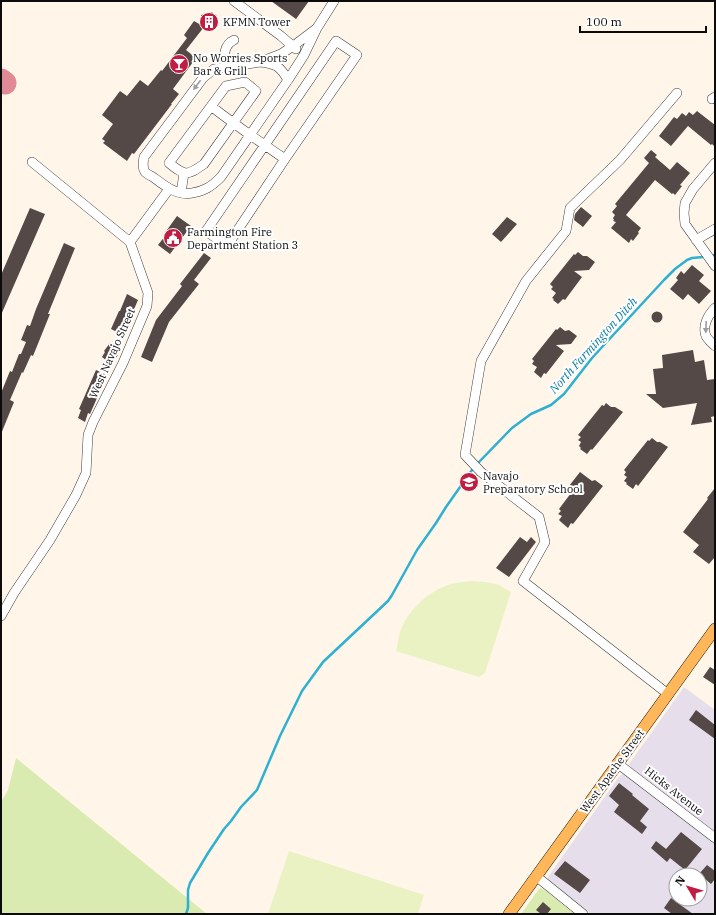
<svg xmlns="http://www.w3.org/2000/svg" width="716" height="915" font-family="'IBM Plex Serif',serif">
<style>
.industrial{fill:#e7deeb;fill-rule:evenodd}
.green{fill:#daebb1}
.pitch{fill:#eaf1c3}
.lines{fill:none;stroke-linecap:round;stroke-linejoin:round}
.stream{stroke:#2eb0d3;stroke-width:2.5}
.taxiway{stroke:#e08a96;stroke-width:23}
.building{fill:#544947}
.minor-casing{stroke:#3e3e3e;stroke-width:10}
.major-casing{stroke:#1c1c1c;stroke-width:12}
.minor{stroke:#fff;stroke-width:9}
.major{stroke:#ffb759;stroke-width:11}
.oneway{fill:#9d9d9d}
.labels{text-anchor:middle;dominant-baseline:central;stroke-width:4;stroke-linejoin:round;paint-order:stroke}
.poi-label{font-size:11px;fill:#0b0b0b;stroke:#fff;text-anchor:start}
.street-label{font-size:11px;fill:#0b0b0b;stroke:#fff}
.water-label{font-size:12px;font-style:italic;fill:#0f7da1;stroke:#fff}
</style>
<rect width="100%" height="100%" fill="#fff6e9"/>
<path class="industrial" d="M684 687 715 710V832L631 767 629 764Z
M624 774 715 844V914H591L561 891 548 879V877L618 778 621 775ZM676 875H700V899H676Z"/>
<path class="green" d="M16 758 207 914H1V802L8 790Z
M542 888 575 914H521L539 889Z"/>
<path class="pitch" d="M471 581 486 582 499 585 511 592 485 673 479 677 396 651C398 645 398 638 400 632 408 609 431 588 456 583 461 582 466 582 471 581Z
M289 851 424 895 418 914H268Z"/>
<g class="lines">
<path class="stream" d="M714 255H715
M479 462 512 428 531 414 551 405 564 394 592 358 603 346 664 280 675 269 687 260 692 258 703 257
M186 914 188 908V890L190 883 208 853 224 829 231 821 241 807 257 790 280 736 302 691 323 662 388 601 392 595 417 550 436 523 446 507 472 470"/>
<path class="taxiway" d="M1 80 5 83"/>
</g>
<path class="building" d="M271 1H309L296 19Z
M212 12 218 21 212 30 204 27 186 50 196 58 173 89 179 94 171 104H172L134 154 132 153 127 161 103 143 105 141 102 139 113 124 102 115 120 91 127 96 140 80 148 86 161 70 162 71 187 38 184 35 194 21 201 25V15Z
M697 111 715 125V147L712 144 711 145 688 126 671 146 659 136 674 117 677 119 682 113 686 116 689 112 693 115Z
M651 150 657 155 655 157 670 170 677 162 690 173 680 185 682 186 675 195 673 193 672 194 655 180 626 215 641 228 638 232 639 233 633 241 631 239 629 243 611 228 616 222 613 221 614 220 613 218 615 215 612 212 617 206 615 204 649 163 644 158Z
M581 207 592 216 583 227 574 220 575 214Z
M30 208 45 214 1 315V275Z
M177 216 191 226 170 254 158 245 169 231 167 230Z
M507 217 517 224 501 242 492 234Z
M64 243 75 248 48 314H50L33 356 31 355 23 373 22 372 10 400 14 402 1 434V393L10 371 12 372 19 354H21L26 342 21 340 27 325 30 326 36 309Z
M578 252 583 256H587L595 262 589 270 574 271 582 277 565 300 563 299 558 304 553 300 554 299 552 298 556 293 551 289 553 287 550 284 574 254 575 255Z
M204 253 211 258 194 280 199 284 169 322 152 362 141 357 156 320 182 286 180 284Z
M692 265 704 275 699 281 711 291 699 304 688 294 683 300 670 289 678 280 676 278 681 271 684 274Z
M127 294 138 300 123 335 111 329 119 311H120Z
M651.5 317a5.5 5.5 0 1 1 11 0a5.5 5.5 0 1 1-11 0Z
M560 327 565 331 569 330 577 336 571 344 556 345 564 351 546 374 544 373 541 378 534 372 537 367 532 364 534 361 532 359 556 329 557 330Z
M110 343 119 350 116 354 118 355 111 364 102 357 105 352 104 351Z
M693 350 695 362 704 360 707 380 715 379V416L711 417 712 422 691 425 697 403 663 408 646 394H656L653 369 663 368 662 355Z
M96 370 107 375 90 414 88 413 85 422 78 418 81 410 79 409Z
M606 403 611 407H615L623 412 592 450 591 449 587 454 580 449 581 448 579 446 581 442 578 440 581 437 578 435 602 405 604 406Z
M652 438 657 442H660L668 447 638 486 636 484 633 489 626 484 627 483 624 481 627 477 624 475 626 472 624 470 648 440 649 441Z
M580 472 592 481 595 480 603 486 573 524 571 523 568 528 561 522 559 520 562 516 558 514 561 511 559 509 574 489 569 486Z
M715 488V557L709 564 693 552 699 545 683 532 708 499 707 498Z
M520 537 527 542 531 537 536 542 509 577 496 568Z
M710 667 715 670V685L703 677Z
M696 710 715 725V739L689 720Z
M619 783 633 794 632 795 649 809 640 821 647 827 642 834 614 812 619 805 609 796Z
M681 832 702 849 685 870 670 858 667 862 651 848 656 841 666 849Z
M565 861 590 880 580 893 554 874Z
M707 865 715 871V879L711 884 699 874Z
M671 898 693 914H672L664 908Z
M543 902 551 909 547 914H541L536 910Z"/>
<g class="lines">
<g class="minor-casing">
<path id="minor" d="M234 1 281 36 296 49
M317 28 296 44 281 54 260 62 214 69 203 78 144 157C143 162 142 167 145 172 147 174 151 176 153 177 165 186 177 196 192 193 205 191 212 186 221 177L288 80 304 55 317 28 334 1
M261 62C276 64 280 66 288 80
M225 67C224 57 223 45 234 40
M245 82 256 91 204 164C187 176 185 176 169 163L226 86Z
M712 99 715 97
M211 106C235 125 260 142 285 159L357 55 336 41 206 231 227 246 285 159
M32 162 130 242
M715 163 693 189 685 203 684 213 685 224 715 266
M181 193 184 173
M696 240 715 229
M130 242 169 189
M715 308C708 315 702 326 706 336 708 340 712 343 715 346
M1 616 14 593 50 540 76 495 86 473 88 435 93 422 123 363 147 306 148 293 130 242
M668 694 523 581 545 542 539 517 481 472 465 455 481 361 526 281 566 231 570 208 620 160 677 93
M617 763 715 838
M536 876 583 914"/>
</g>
<g class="major-casing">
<path id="major" d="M509 914 715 629"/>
</g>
<use href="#minor" class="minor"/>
<use href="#major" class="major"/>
</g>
<defs><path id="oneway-solid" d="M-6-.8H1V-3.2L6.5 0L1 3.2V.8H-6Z"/></defs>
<g class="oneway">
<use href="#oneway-solid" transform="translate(197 85) rotate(127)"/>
<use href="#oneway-solid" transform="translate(706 327) rotate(92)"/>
</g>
<defs>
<g id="building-disc" transform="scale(1)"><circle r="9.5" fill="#c01d43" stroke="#fff"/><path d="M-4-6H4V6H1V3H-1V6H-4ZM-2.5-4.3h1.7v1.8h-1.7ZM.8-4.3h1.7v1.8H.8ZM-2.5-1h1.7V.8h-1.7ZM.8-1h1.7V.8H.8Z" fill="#fff"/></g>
<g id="bar-disc" transform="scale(1)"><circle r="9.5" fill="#c01d43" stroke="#fff"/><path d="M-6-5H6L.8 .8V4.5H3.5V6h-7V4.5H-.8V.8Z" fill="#fff"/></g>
<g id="civic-disc" transform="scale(1)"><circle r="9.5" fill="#c01d43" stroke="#fff"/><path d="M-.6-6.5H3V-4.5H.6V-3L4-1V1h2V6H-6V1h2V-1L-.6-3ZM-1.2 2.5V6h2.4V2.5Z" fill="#fff"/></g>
<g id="school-disc" transform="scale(1)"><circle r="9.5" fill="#c01d43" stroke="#fff"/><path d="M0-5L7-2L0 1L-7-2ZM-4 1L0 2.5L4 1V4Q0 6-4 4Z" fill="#fff"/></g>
</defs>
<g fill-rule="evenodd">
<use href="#building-disc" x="209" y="22"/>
<use href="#bar-disc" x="179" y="64"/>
<use href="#civic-disc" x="173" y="238"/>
<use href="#school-disc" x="469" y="482"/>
</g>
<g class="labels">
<g class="poi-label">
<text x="223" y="22">KFMN Tower</text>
<text x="193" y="58">No Worries Sports<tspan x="193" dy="13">Bar &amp; Grill</tspan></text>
<text x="187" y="232">Farmington Fire<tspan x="187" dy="13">Department Station 3</tspan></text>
<text x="483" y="476">Navajo<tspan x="483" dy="13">Preparatory School</tspan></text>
</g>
<g class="street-label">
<text transform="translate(112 353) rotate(-66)">West Navajo Street</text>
<text transform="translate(612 771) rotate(-54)">West Apache Street</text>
<text transform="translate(674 791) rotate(38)">Hicks Avenue</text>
</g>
<g class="water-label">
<text transform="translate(593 345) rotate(-48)">North Farmington Ditch</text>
</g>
</g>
<rect width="716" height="915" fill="none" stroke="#0b0b0b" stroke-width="4"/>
<g transform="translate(688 887) rotate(308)"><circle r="19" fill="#ffffff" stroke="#9d9d9d"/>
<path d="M0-3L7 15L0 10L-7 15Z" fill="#c01d43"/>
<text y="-6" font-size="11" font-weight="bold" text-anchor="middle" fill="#0b0b0b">N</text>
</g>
<path d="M580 26v6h126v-6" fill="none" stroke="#0b0b0b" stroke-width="2"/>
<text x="586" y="26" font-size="12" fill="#0b0b0b" stroke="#ffffff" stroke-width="3" paint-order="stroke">100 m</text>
</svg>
